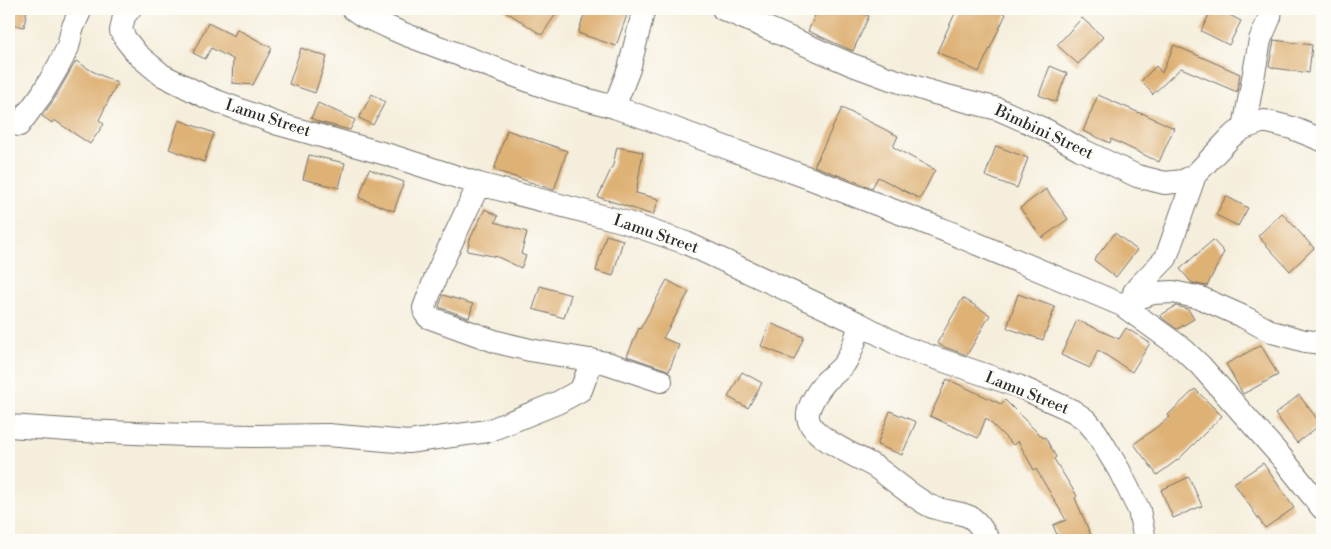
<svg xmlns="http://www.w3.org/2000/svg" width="1331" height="549" font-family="'Libre Bodoni',serif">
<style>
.building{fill:#deb175}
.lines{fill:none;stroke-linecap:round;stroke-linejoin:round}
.minor-casing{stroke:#726f69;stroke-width:24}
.minor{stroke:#fff;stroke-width:22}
.labels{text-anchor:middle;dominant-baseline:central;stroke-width:4.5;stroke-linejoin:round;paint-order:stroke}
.street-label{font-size:16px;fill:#2b2b2b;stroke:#fdfcf7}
</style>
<rect width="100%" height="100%" fill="#fdfcf7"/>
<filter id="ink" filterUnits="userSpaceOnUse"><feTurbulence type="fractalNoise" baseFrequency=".02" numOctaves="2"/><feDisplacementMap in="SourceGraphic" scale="10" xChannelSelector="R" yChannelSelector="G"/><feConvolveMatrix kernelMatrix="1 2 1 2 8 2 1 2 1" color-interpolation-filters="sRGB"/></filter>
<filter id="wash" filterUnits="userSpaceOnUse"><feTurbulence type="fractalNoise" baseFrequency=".0096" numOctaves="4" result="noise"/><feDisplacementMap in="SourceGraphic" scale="20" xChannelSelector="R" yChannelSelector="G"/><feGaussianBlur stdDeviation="1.12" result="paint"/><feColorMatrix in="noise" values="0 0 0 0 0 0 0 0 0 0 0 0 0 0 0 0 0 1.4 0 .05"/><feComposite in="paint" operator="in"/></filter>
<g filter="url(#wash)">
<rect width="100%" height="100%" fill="#f5eedc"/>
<g id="blocks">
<path class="building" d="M9 9H27L24 27 9 24Z
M502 9H559L542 35Z
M586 9H617L628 12 616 46 578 33Z
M818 9H852L869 16 853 51 808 31Z
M957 9H994L1006 14 979 72 937 52Z
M1212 9H1218L1241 21 1229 45 1201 31Z
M1082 18 1103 37 1078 64 1057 45Z
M208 23 234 36 237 29 272 48 253 85 232 83 233 59 211 48 205 59 193 53Z
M1274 40 1312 45 1309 73 1274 68 1269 66Z
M1174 45 1240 74 1237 92 1181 68 1152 95 1153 94 1141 81 1156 66 1162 73Z
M301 48 327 57 315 93 289 84Z
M76 61 92 71 117 83 99 120 104 124 90 144 54 120 52 123 42 116 53 101Z
M1050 66 1067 73 1056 102 1039 95Z
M372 94 385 102 373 125 359 118Z
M1098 95 1142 114V113L1174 128 1159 162 1111 139 1110 143 1083 131Z
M318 103 355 120 350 130 319 122 311 118Z
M842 108 898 136 893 147 935 170 920 199 878 177 872 188 814 166Z
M179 120 214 133 204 162 169 149Z
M507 130 567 151 554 190 494 170Z
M996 146 1028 158 1017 188 985 176Z
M617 147 643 152 636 193 659 199 653 215 598 197 613 165Z
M309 155 345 163 339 188 303 179Z
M369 169 404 182 394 211 359 198Z
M1046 189 1068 219 1042 238 1020 208Z
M1226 196 1248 208 1238 226 1216 215Z
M485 209 498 216 495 222 527 232 521 254 526 256 521 268 498 257 467 251 470 239Z
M1282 213 1314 248 1290 271 1258 236Z
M1115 233 1137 250 1116 277 1094 260Z
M606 235 623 240 613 276 596 271Z
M1213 240 1224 252 1207 286 1192 283 1180 269Z
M667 280 689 292 663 338 679 345 669 371 665 369 627 356 639 328 640 329Z
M540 286 571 295 564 318 533 309Z
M1018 294 1055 307 1043 340 1007 328Z
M443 295 473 304 469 318 439 307Z
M963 298 990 315 967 355 944 347 937 343Z
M1176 306 1188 309 1194 319 1177 329 1162 318 1161 315Z
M1077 320 1119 339 1126 328 1150 343 1132 372 1098 350 1090 368 1061 355Z
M770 323 804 337 794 360 761 346Z
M1261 345 1278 375 1243 394 1226 364Z
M742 372 762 383 748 408 728 397Z
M947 379 1001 404 1005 400 1043 438 1045 437 1056 457 1054 459 1077 496 1075 498 1093 540H1059L1053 525 1066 520 1036 469 1034 470 1018 441 1013 445 986 418 978 438 930 416Z
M1195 389 1222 416 1180 458 1157 475 1134 444 1170 417 1168 415Z
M1299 395 1321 424 1297 443 1275 414Z
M890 411 916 422 902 455 877 445Z
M1263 463 1294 508 1265 528 1234 483Z
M1189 477 1202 506 1173 518 1161 490Z"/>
</g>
</g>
<g filter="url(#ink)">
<use href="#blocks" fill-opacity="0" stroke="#726f69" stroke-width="1"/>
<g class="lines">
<g class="minor-casing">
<path id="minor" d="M130 9 124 16 121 31 126 40 138 55 162 75 206 97 278 124 389 155 479 184 625 222 686 243 860 324 903 347 1018 386 1073 411 1086 420 1096 432 1119 470 1139 510 1145 540
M353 9 363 16 404 34 553 90 614 107 643 117 809 178 949 232 1122 305 1183 349 1200 365 1283 459 1322 508
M723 9 850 64 888 78 935 93 998 109 1046 130 1080 149 1137 176 1165 183 1183 181 1195 175 1232 136 1244 128 1264 121 1292 128 1322 140
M614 107 629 69 644 9
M19 125 42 94 59 65 68 47 72 29 81 9
M1244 128 1260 40 1270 17 1271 9
M479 184 438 271 427 300 424 308 425 313 428 317 497 342 530 350 607 363 661 381
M1134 297 1138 298 1153 293 1173 292 1201 298 1244 317 1272 332 1305 341 1322 343
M1126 303 1134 297V292L1138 287 1166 258 1195 175
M860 324C856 337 853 351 845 363 840 370 833 375 826 381 819 389 809 404 808 414 805 437 863 458 877 468 895 481 911 496 930 506 942 512 958 511 970 517 978 521 984 533 989 540
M9 426 83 431 186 435 255 436 328 435 408 442 488 431 557 403 581 390 592 360"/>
</g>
<use href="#minor" class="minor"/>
</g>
</g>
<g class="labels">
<g class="street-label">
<text transform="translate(268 118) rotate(18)">Lamu Street</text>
<text transform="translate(1044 132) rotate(25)">Bimbini Street</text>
<text transform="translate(656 234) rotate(19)">Lamu Street</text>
<text transform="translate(1027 393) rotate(22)">Lamu Street</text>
</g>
</g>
<rect width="1331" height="549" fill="none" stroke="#fdfcf7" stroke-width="30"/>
</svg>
